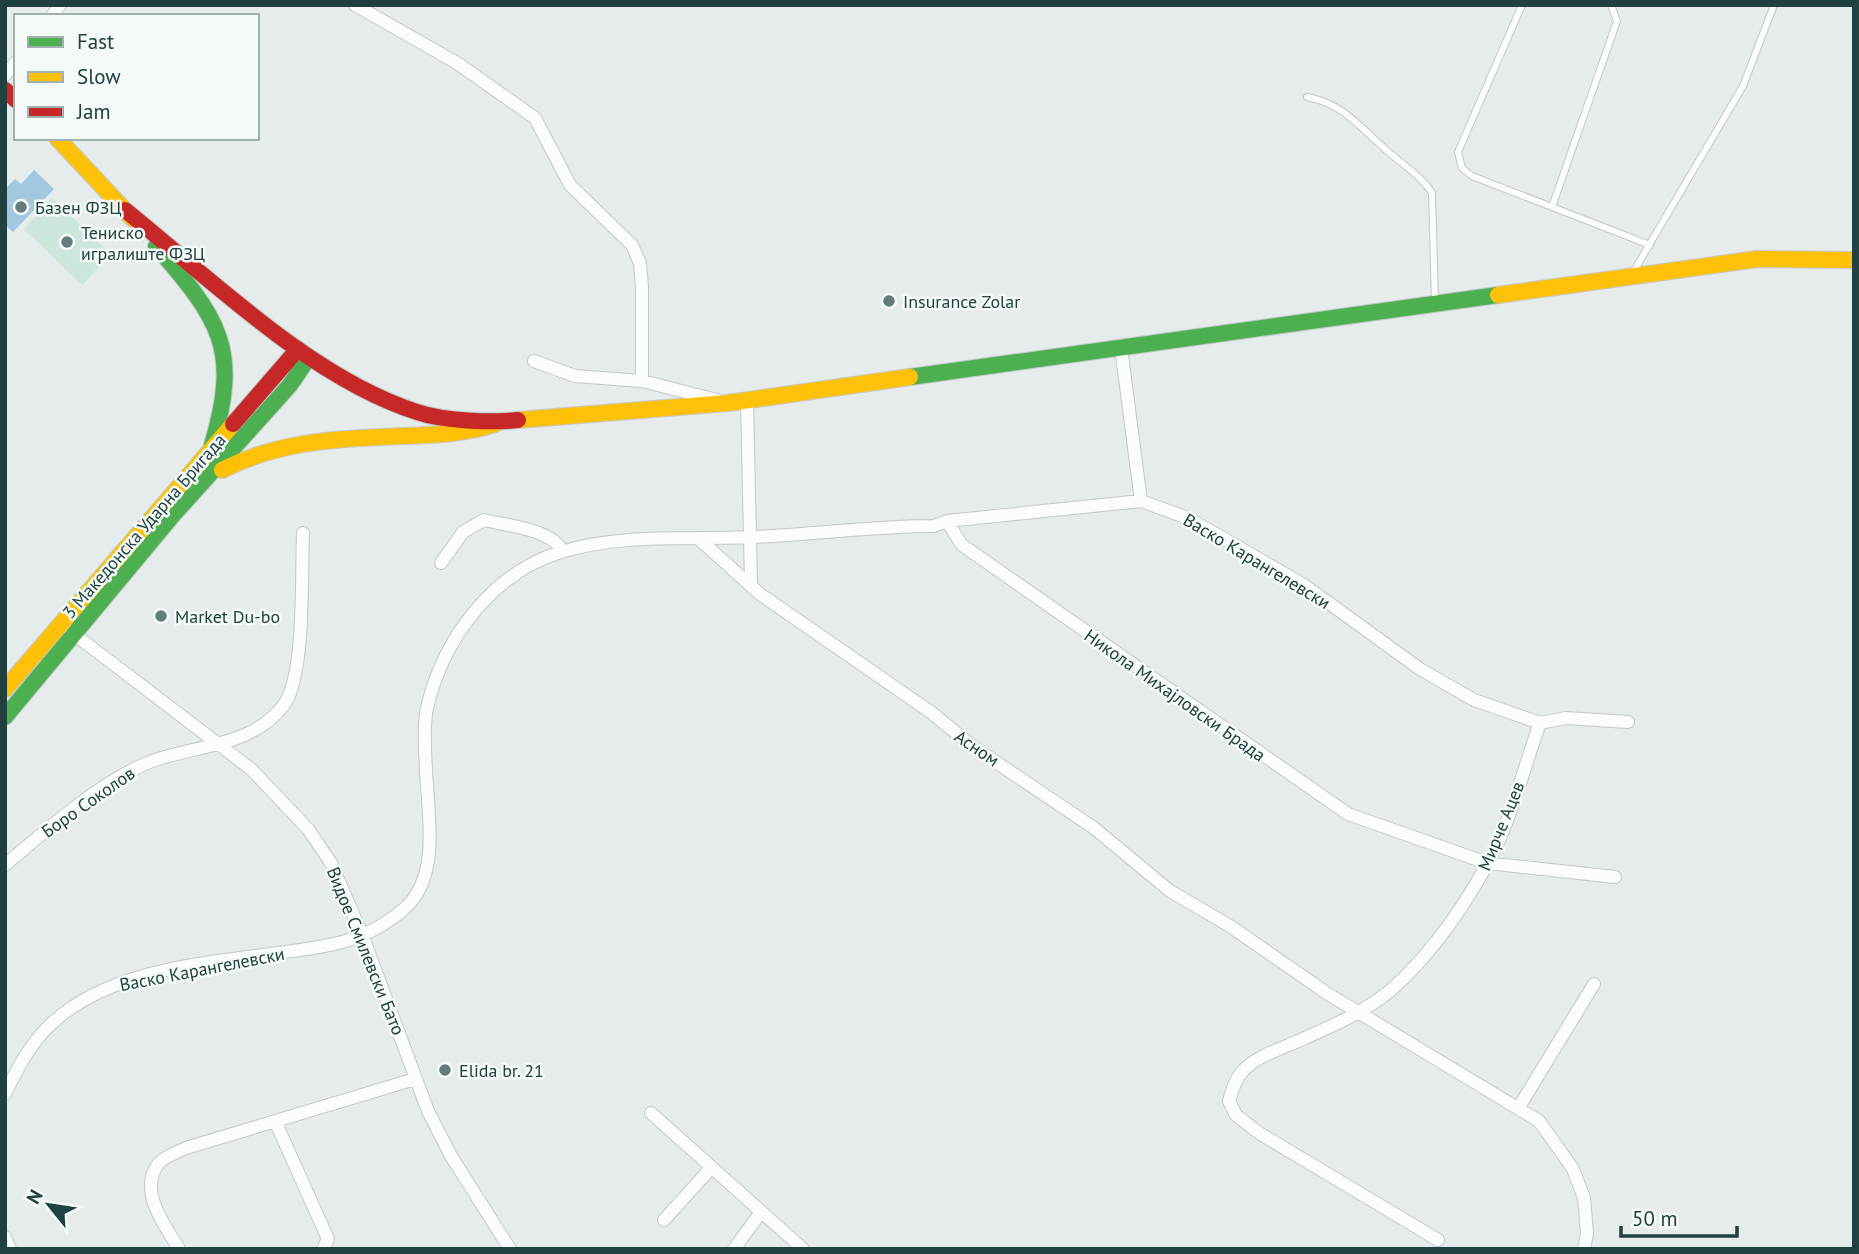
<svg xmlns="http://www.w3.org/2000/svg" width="1859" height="1254" font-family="'PT Sans',sans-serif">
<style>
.green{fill:#cde6db}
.water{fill:#a2c7de}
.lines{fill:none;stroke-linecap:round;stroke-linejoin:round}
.lane-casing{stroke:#c3c8c8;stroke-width:8}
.street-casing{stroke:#c3c8c8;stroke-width:14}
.fast-casing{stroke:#c1c9c8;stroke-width:18}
.slow-casing{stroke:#c1c9c8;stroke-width:18}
.jam-casing{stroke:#c1c9c8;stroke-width:18}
.lane{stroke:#fbfcfc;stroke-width:6}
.street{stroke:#fbfcfc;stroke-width:12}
.fast{stroke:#4caf50;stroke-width:16}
.slow{stroke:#ffc107;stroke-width:16}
.jam{stroke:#c62828;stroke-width:16}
.poi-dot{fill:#657c7c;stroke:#f4faf8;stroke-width:2.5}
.labels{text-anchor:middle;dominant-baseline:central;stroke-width:5;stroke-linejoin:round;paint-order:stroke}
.poi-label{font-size:18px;fill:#204140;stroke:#f4faf8;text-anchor:start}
.street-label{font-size:18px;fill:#204140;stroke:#f4faf8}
</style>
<rect width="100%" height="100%" fill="#e6ebeb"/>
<path class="green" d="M52 198 111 254 82 285 24 229Z"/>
<path class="water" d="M34 170 54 189 13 232 5 225V189L15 179 21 184Z"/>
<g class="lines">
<g class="lane-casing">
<path id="lane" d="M1522 5 1458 152 1462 168 1472 176 1650 245
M1307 97C1342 103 1359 126 1384 148 1400 163 1420 174 1432 193L1435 302
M1552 207 1617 21 1611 5
M1632 274 1743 86 1774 5"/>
</g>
<g class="street-casing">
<path id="street" d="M355 5 457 63 535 118 570 185 632 245 640 263 642 287V381
M52 16 60 5
M5 75 16 62
M1121 348 1141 501
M534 361 575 376 642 381 717 400
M747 400 751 583
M947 521 1141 501 1188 518 1304 585 1420 669 1474 700 1540 723
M698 538 760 594 932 713 972 746 1094 828 1170 891 1230 926 1328 994 1539 1121 1573 1169 1584 1198 1587 1233 1584 1249
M441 563 463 532 484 520C508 526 549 528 563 551
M70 631 251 769 308 829 331 863 363 937 428 1111 451 1156 510 1249
M5 865C47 830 89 791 138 767 185 744 248 751 283 706 306 677 301 572 303 533
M5 1094C17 1069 30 1044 50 1025 104 973 192 964 263 955 317 947 360 947 404 909 441 877 428 814 426 771 425 750 423 727 427 708 443 639 492 573 561 552 622 533 689 540 750 537 811 535 872 526 934 526L947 521 962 545 1348 814 1487 863 1615 877
M1519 1107 1594 984
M651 1113 803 1249
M276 1123 328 1239 323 1249
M664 1220 711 1168
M5 1237 10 1249
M1438 1240 1259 1133 1236 1115 1229 1101C1232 1090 1235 1080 1242 1072 1254 1057 1281 1049 1298 1041 1330 1027 1363 1013 1391 990 1433 953 1470 899 1495 849 1514 810 1525 764 1540 723L1566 718 1628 722
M179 1249C165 1225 138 1192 158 1164 163 1157 178 1152 186 1148L415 1079
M734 1249 761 1212"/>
</g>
<g class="fast-casing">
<path id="fast" d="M156 246C219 319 241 348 212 445
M910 377 1498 295
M5 717 173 515 290 385 309 357"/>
</g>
<g class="slow-casing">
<path id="slow" d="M57 138 133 219
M1498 295 1757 259 1854 260
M518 420 728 403 910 377
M222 470C273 444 327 439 383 437 421 435 459 436 495 424
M5 689 233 424"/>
</g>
<g class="jam-casing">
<path id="jam" d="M5 90 16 100
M125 210C212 280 311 378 417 412 443 421 491 423 518 420
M233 424 298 349"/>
</g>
<use href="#lane" class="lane"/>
<use href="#street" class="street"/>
<use href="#fast" class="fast"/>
<use href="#slow" class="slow"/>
<use href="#jam" class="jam"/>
</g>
<g class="poi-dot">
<circle cx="21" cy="207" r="7"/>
<circle cx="67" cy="242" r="7"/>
<circle cx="889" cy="301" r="7"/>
<circle cx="161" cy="616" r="7"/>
<circle cx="445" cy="1070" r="7"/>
</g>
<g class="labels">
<g class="poi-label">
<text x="35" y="207">Базен ФЗЦ</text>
<text x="81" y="232">Тениско<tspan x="81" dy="21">игралиште ФЗЦ</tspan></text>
<text x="903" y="301">Insurance Zolar</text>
<text x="175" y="616">Market Du-bo</text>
<text x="459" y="1070">Elida br. 21</text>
</g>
<g class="street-label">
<text transform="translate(144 526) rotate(-49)">3 Македонска Ударна Бригада</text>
<text transform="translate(1257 561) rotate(31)">Васко Карангелевски</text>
<text transform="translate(1175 695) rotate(35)">Никола Михајловски Брада</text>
<text transform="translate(977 748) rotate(34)">Асном</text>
<text transform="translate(88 802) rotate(-35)">Боро Соколов</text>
<text transform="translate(1501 826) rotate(-68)">Мирче Ацев</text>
<text transform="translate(366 951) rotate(68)">Видое Смилевски Бато</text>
<text transform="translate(202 969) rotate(-11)">Васко Карангелевски</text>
</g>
</g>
<rect width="1859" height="1254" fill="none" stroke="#204140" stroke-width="14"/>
<rect x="14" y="14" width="245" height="126" fill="#f4faf8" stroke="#9fb0ae" stroke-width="2"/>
<rect x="28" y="37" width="35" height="10" fill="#4caf50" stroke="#9fb0ae" stroke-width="2"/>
<text x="77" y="49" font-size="21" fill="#204140">Fast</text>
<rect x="28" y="72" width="35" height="10" fill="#ffc107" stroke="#9fb0ae" stroke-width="2"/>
<text x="77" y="84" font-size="21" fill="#204140">Slow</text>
<rect x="28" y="107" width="35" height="10" fill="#c62828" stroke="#9fb0ae" stroke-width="2"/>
<text x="77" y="119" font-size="21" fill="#204140">Jam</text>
<g transform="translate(49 1205) rotate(300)" stroke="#f4faf8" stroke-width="5" paint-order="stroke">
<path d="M0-5L12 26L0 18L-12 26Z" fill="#204140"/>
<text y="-10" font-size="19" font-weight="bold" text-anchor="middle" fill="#204140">N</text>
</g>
<path d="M1621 1226v10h116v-10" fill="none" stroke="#204140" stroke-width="3.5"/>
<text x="1632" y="1226" font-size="21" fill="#204140" stroke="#f4faf8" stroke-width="5" paint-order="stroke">50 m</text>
</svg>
